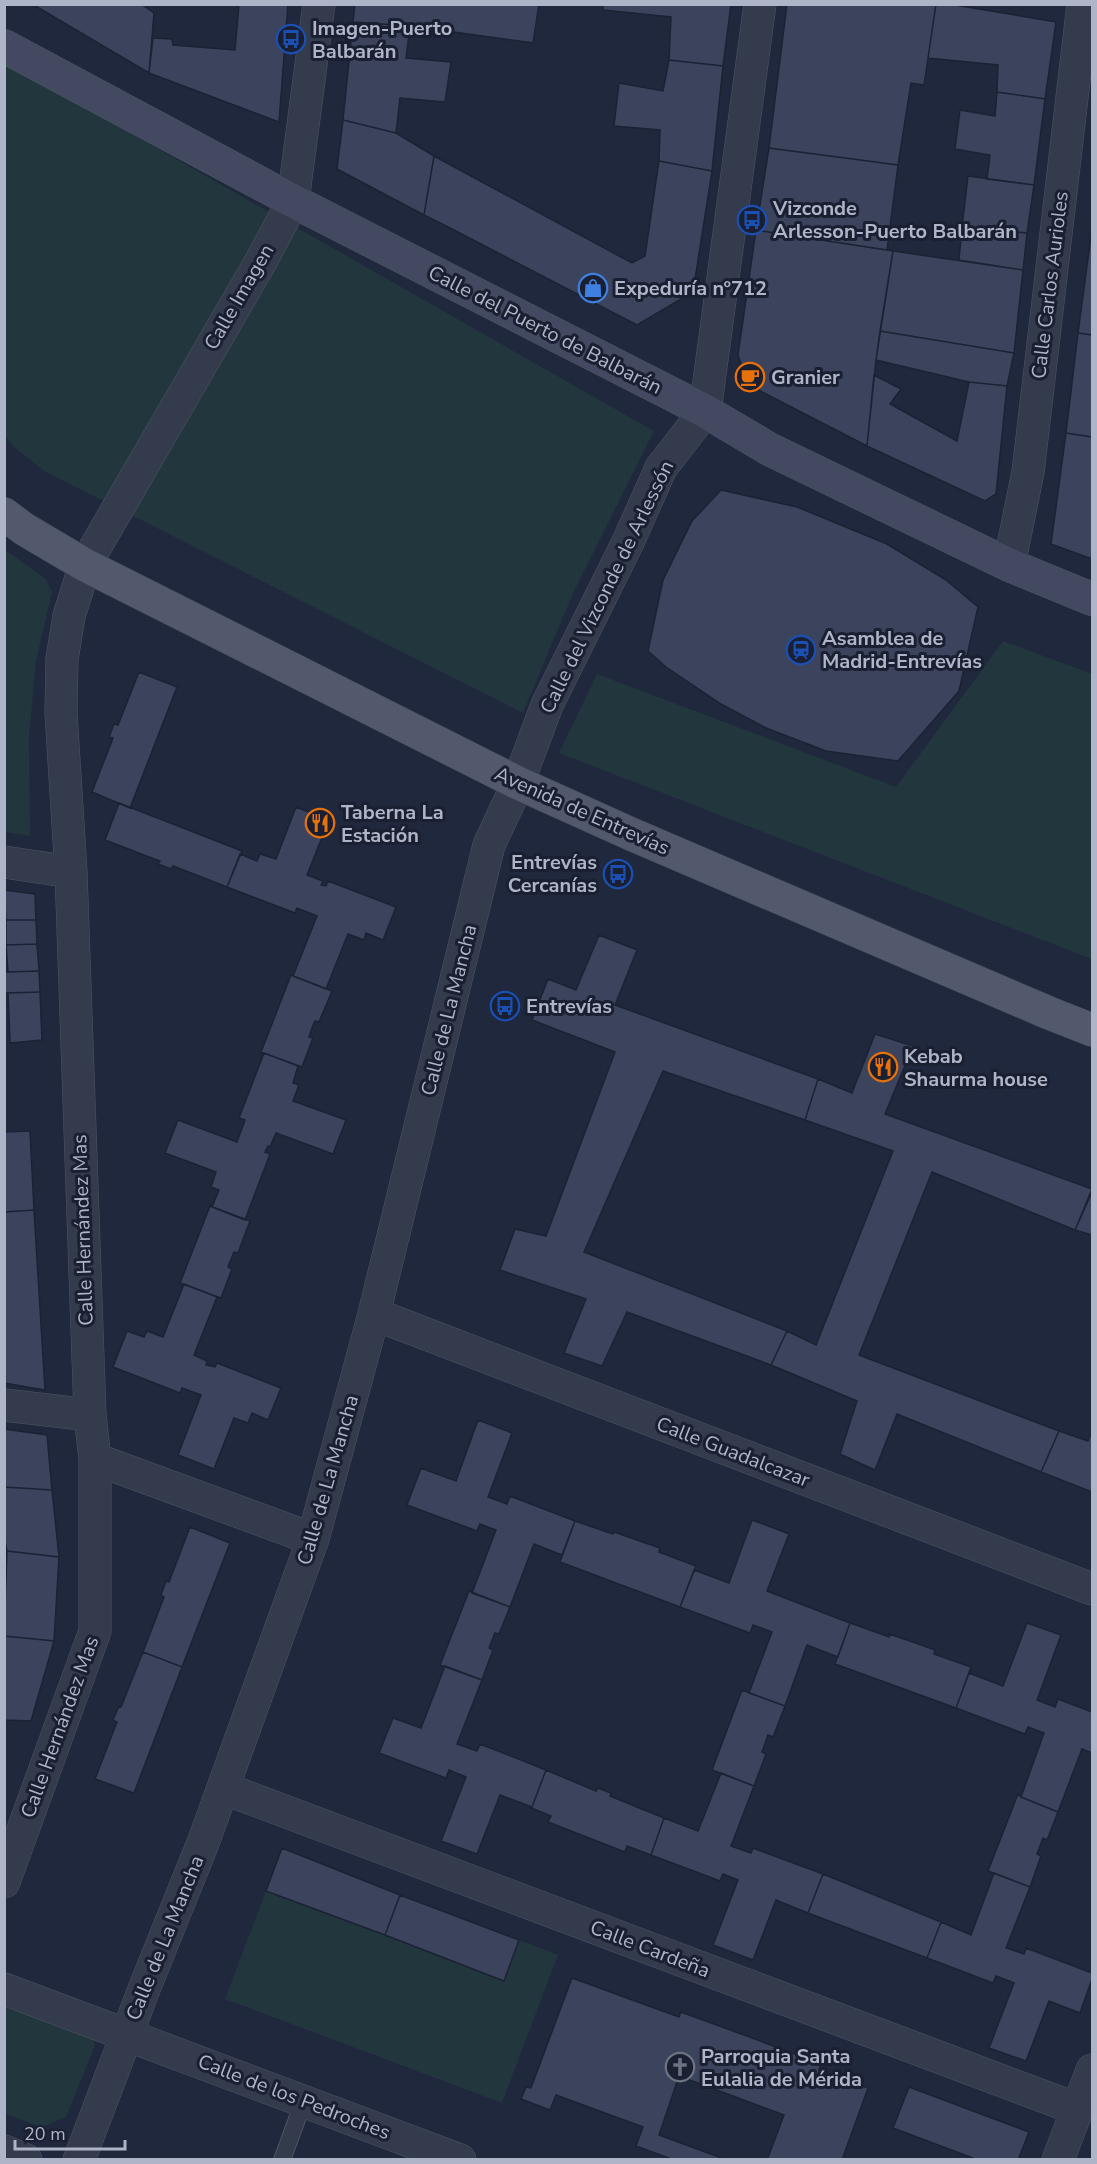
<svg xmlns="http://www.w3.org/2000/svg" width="1097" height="2164" font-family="'Nunito Sans',sans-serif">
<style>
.green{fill:#22363e}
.building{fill:#3c445d;stroke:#1c2233;stroke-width:1.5}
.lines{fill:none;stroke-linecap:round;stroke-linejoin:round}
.lane-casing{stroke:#4f5567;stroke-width:18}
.street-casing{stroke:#4f5567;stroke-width:33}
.secondary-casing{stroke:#4f5567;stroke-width:34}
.primary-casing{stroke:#3e4455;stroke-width:34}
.lane{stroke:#343b4d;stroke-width:16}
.street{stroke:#343b4d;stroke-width:32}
.secondary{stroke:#424960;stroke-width:33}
.primary{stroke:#52596d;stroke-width:33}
.labels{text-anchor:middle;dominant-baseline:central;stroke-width:6;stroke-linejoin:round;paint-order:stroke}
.poi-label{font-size:20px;font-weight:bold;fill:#afb5c8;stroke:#1a2031;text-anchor:start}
.street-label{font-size:20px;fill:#afb5c8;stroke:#1a2031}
</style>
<rect width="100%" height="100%" fill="#20283d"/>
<path class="green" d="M4 61 654 431 574 591 523 713 44 471 13 446 5 436Z
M4 549 46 579 52 592 36 661 29 735 30 836 5 832Z
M1003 641 1092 674V959L559 753 597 674 896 787Z
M266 1891 503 1980 519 1940 558 1955 502 2103 225 1999Z
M4 1996 91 2031 95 2046 66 2117 42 2127 5 2114Z"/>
<path class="building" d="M32 4H141L154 13 149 73Z
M239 4H288L279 122 149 73 153 38 172 39 173 45 235 50Z
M355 4H539L533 43 410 26 353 22Z
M603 4H731L723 66 669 60 671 17 603 10Z
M787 4H936L924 85 911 83 898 165 769 148Z
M936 4H949L1056 22 1045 99 997 92 998 65 928 58Z
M353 22 410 26 406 58 451 62 445 102 400 98 396 133 343 120Z
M669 60 723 66 712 171 659 161 660 130 614 126 619 83 663 91Z
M997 92 1045 99 1034 185 987 179 990 155 955 149 960 110 995 116Z
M343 120 396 133 434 156 424 215 337 169Z
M769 148 898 165 887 250 756 230Z
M434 156 632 263 645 256 659 161 712 171 693 292 637 325 452 229 424 215Z
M968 176 1034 185 1027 233 962 227Z
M962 227 1027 233 1023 270 959 260Z
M1092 228V335L1078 333Z
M756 230 893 251 876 360 867 446 762 392 746 378 738 355Z
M893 251 1023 270 1014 353 880 331Z
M880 331 1014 353 1007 386 969 382 876 360Z
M1078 333 1092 335V437L1066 433Z
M874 375 901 389 890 404 957 441 969 382 1007 386 996 494 985 501 867 446Z
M1066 433 1092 437V559L1051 544Z
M721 490 797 507 887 544 946 580 978 607 959 691 898 761 826 751 766 728 721 704 666 667 648 651 663 580 692 521Z
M139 672 177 687 130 808 92 792 113 738 109 737 114 724 118 725Z
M119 803 242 851 227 887 173 866 171 869 158 864 160 861 105 840Z
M296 807 329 820 307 875 323 881 321 885 326 886 328 881 396 907 383 940 366 933 364 940 348 934 326 989 293 976 317 916 297 908 295 913 227 887 240 854 257 861 260 854 276 859Z
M4 890 35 894 36 920H6Z
M6 920H36L37 944 6 945Z
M599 935 637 950 615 1005 818 1079 805 1120 663 1071 584 1252 787 1331 771 1365 627 1312 602 1366 564 1353 586 1299 500 1270 515 1229 546 1236 615 1052 532 1020 548 979 576 990Z
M37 944 39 971 8 972 6 945Z
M39 971 40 992 4 993V972Z
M291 975 332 991 319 1022 315 1021 312 1028 309 1037 313 1038 302 1067 261 1052Z
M40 992 42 1040 10 1043 8 993Z
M875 1034 913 1046 885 1114 1092 1189 1075 1230 932 1172 859 1355 1059 1431 1041 1472 897 1414 875 1470 840 1454 857 1401 771 1365 787 1331 816 1345 893 1151 805 1120 818 1079 852 1093Z
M264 1053 298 1066 293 1083 299 1085 293 1101 346 1120 333 1154 276 1133 270 1147 268 1146 265 1152 270 1154 245 1220 212 1207 219 1190 211 1187 216 1172 165 1153 178 1120 237 1142 245 1120 239 1118Z
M30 1131 34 1210 4 1212V1132Z
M1092 1192V1235L1075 1230Z
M210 1206 250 1221 238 1253 234 1252 228 1267 232 1269 221 1298 180 1283Z
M34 1210 45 1390 4 1383V1212Z
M184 1284 217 1297 194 1355 207 1361 206 1365 215 1367 217 1363 281 1388 268 1420 252 1413 248 1423 234 1418 214 1469 178 1455 201 1395 182 1388 180 1393 113 1367 127 1331 144 1337 147 1331 163 1337Z
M478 1420 512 1433 488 1497 507 1504 510 1496 575 1521 562 1555 534 1544 510 1607 472 1593 496 1530 480 1524 477 1531 407 1505 421 1468 456 1481Z
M4 1429 47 1435 52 1490 4 1487Z
M1059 1431 1088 1441 1092 1431V1492L1041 1472Z
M4 1487 52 1490 59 1557 7 1551 4 1536Z
M752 1520 789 1534 767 1591 850 1623 838 1657 807 1645 785 1706 749 1693 772 1632 753 1625 750 1633 680 1607 694 1570 729 1583Z
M575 1521 613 1534 614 1532 660 1548 659 1552 696 1566 680 1607 560 1562Z
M190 1527 230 1543 182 1667 143 1652 164 1597 161 1595 166 1581 169 1582Z
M7 1551 59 1557 54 1641 4 1636Z
M469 1591 510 1607 499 1634 495 1633 489 1648 493 1650 482 1680 440 1665Z
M850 1623 889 1637V1634L910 1641 935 1650 934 1654 971 1667 956 1708 835 1664Z
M1027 1623 1061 1635 1037 1700 1055 1707 1058 1699 1092 1712V1753L1082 1749 1058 1812 1021 1797 1044 1733 1028 1727 1025 1734 956 1708 969 1673 1003 1686Z
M4 1636 54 1641 31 1721 4 1720Z
M143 1652 182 1667 134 1793 95 1779 117 1722 113 1720 119 1706 121 1707Z
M445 1666 482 1680 457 1744 477 1751 480 1744 546 1770 532 1807 500 1795 477 1854 441 1841 466 1777 449 1770 446 1778 379 1753 393 1718 421 1728Z
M742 1690 785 1706 773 1737 768 1735 762 1752 766 1754 754 1786 712 1770Z
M546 1770 596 1791 598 1788 611 1793 610 1796 664 1818 651 1855 627 1846 625 1852 548 1822 551 1816 529 1807H532Z
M721 1773 754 1786 731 1846 751 1853 753 1848 823 1874 808 1913 776 1900 753 1960 713 1945 738 1880 723 1874 720 1881 651 1855 664 1818 698 1831Z
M1018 1794 1021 1797 1058 1812 1047 1840 1043 1838 1037 1854 1041 1856 1030 1887 988 1871Z
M282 1848 400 1895 385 1935 266 1891Z
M994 1873 1030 1887 1006 1948 1024 1954 1026 1948 1092 1973V1979L1080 2013 1049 2001 1026 2061 989 2048 1014 1983 996 1976 993 1983 927 1958 941 1922 971 1935Z
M823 1874 941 1922 927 1958 808 1913Z
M400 1895 519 1940 504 1981 385 1935Z
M572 1978 679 2017 681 2012 744 2035 821 2064 819 2070 868 2088 842 2160H767L784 2115 679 2076 659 2135 727 2160H674L636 2146 643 2127 556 2095 550 2110 521 2099 526 2087 531 2088Z
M909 2087 1029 2132 1018 2160H978L893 2128Z"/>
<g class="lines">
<g class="lane-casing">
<path id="lane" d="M282 2160 304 2100"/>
</g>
<g class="street-casing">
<path id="street" d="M1009 565 1028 472 1083 4
M4 862 71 872
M374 1314 1092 1589
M4 1405 90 1415
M95 1459 313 1539
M223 1788 1077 2109
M4 1882 95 1631V1459L90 1415 71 872 61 713 62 659 69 616 85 565 260 263 293 201 319 4
M4 1989 460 2160
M4 2151 26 2160
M79 2160 146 1984 203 1843 313 1539 374 1314 489 845 518 783 547 705 628 542 661 468 705 411 760 4
M1058 2160 1092 2070"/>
</g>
<g class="secondary-casing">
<path id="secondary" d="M4 46 293 201 705 411 769 449 1009 565 1092 599"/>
</g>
<g class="primary-casing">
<path id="primary" d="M4 514 24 529 85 565 518 783 631 834 1049 1013 1092 1030"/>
</g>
<use href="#lane" class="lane"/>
<use href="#street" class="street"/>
<use href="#secondary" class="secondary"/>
<use href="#primary" class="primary"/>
</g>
<defs>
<g id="bus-ring" transform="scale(1.5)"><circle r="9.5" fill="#1a2031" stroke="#1a4fb4" stroke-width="1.5"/><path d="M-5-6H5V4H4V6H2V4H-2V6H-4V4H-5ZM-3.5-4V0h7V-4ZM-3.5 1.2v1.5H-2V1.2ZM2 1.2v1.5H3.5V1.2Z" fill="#1a4fb4"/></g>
<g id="shop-ring" transform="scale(1.5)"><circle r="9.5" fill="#1a2031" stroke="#3f7fe0" stroke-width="1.5"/><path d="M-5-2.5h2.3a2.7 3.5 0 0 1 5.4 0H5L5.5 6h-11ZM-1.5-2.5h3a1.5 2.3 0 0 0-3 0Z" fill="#3f7fe0"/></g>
<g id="cafe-ring" transform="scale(1.5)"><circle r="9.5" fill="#1a2031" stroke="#e8710a" stroke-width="1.5"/><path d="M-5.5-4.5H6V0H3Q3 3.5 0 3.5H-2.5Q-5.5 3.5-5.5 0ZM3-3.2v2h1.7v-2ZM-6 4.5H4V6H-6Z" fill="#e8710a"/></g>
<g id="station-ring" transform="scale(1.5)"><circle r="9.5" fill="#1a2031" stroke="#1a4fb4" stroke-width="1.5"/><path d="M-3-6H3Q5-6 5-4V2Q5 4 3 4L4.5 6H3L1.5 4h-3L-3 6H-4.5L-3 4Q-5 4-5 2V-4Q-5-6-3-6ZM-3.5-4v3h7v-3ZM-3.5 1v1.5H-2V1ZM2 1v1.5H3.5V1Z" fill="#1a4fb4"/></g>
<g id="restaurant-ring" transform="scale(1.5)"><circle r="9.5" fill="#1a2031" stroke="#e8710a" stroke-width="1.5"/><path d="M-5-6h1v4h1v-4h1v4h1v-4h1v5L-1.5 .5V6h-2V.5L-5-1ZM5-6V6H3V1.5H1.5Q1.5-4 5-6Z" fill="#e8710a"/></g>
<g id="church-ring" transform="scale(1.5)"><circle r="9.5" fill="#1a2031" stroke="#6b7280" stroke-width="1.5"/><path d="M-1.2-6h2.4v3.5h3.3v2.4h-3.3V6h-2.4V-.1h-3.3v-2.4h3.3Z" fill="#6b7280"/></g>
</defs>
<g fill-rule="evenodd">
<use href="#bus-ring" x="291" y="39"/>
<use href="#bus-ring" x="752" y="220"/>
<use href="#shop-ring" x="593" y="288"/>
<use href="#cafe-ring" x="750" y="377"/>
<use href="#station-ring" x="801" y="650"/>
<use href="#restaurant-ring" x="320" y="823"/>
<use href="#bus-ring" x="618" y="874"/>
<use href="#bus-ring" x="505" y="1006"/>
<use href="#restaurant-ring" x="883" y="1067"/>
<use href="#church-ring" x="680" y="2067"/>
</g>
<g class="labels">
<g class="poi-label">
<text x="312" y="28">Imagen-Puerto<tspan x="312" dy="23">Balbarán</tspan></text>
<text x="773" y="208">Vizconde<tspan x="773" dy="23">Arlesson-Puerto Balbarán</tspan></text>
<text x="614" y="288">Expeduría nº712</text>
<text x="771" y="377">Granier</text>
<text x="822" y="638">Asamblea de<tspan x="822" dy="23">Madrid-Entrevías</tspan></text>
<text x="341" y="812">Taberna La<tspan x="341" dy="23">Estación</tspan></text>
<text x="597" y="862" text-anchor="end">Entrevías<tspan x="597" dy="23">Cercanías</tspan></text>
<text x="526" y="1006">Entrevías</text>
<text x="904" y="1056">Kebab<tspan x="904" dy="23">Shaurma house</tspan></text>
<text x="701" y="2056">Parroquia Santa<tspan x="701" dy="23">Eulalia de Mérida</tspan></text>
</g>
<g class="street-label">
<text transform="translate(1050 285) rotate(-83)">Calle Carlos Aurioles</text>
<text transform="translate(239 297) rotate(-60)">Calle Imagen</text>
<text transform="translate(545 330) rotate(27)">Calle del Puerto de Balbarán</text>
<text transform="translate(607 587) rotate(-64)">Calle del Vizconde de Arlessón</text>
<text transform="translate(582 811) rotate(24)">Avenida de Entrevías</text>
<text transform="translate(449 1010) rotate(-76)">Calle de La Mancha</text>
<text transform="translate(83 1230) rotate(-92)">Calle Hernández Mas</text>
<text transform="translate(733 1452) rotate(21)">Calle Guadalcazar</text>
<text transform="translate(328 1480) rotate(-74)">Calle de La Mancha</text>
<text transform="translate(60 1727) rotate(-70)">Calle Hernández Mas</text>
<text transform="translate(165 1938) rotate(-68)">Calle de La Mancha</text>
<text transform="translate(650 1949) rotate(21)">Calle Cardeña</text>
<text transform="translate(294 2097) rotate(21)">Calle de los Pedroches</text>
</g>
</g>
<rect width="1097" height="2164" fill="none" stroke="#afb5c8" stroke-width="12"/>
<path d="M15 2140v9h110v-9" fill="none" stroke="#afb5c8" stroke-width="3"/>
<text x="24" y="2140" font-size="18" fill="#afb5c8" stroke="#1a2031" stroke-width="4.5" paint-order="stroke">20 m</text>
</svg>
